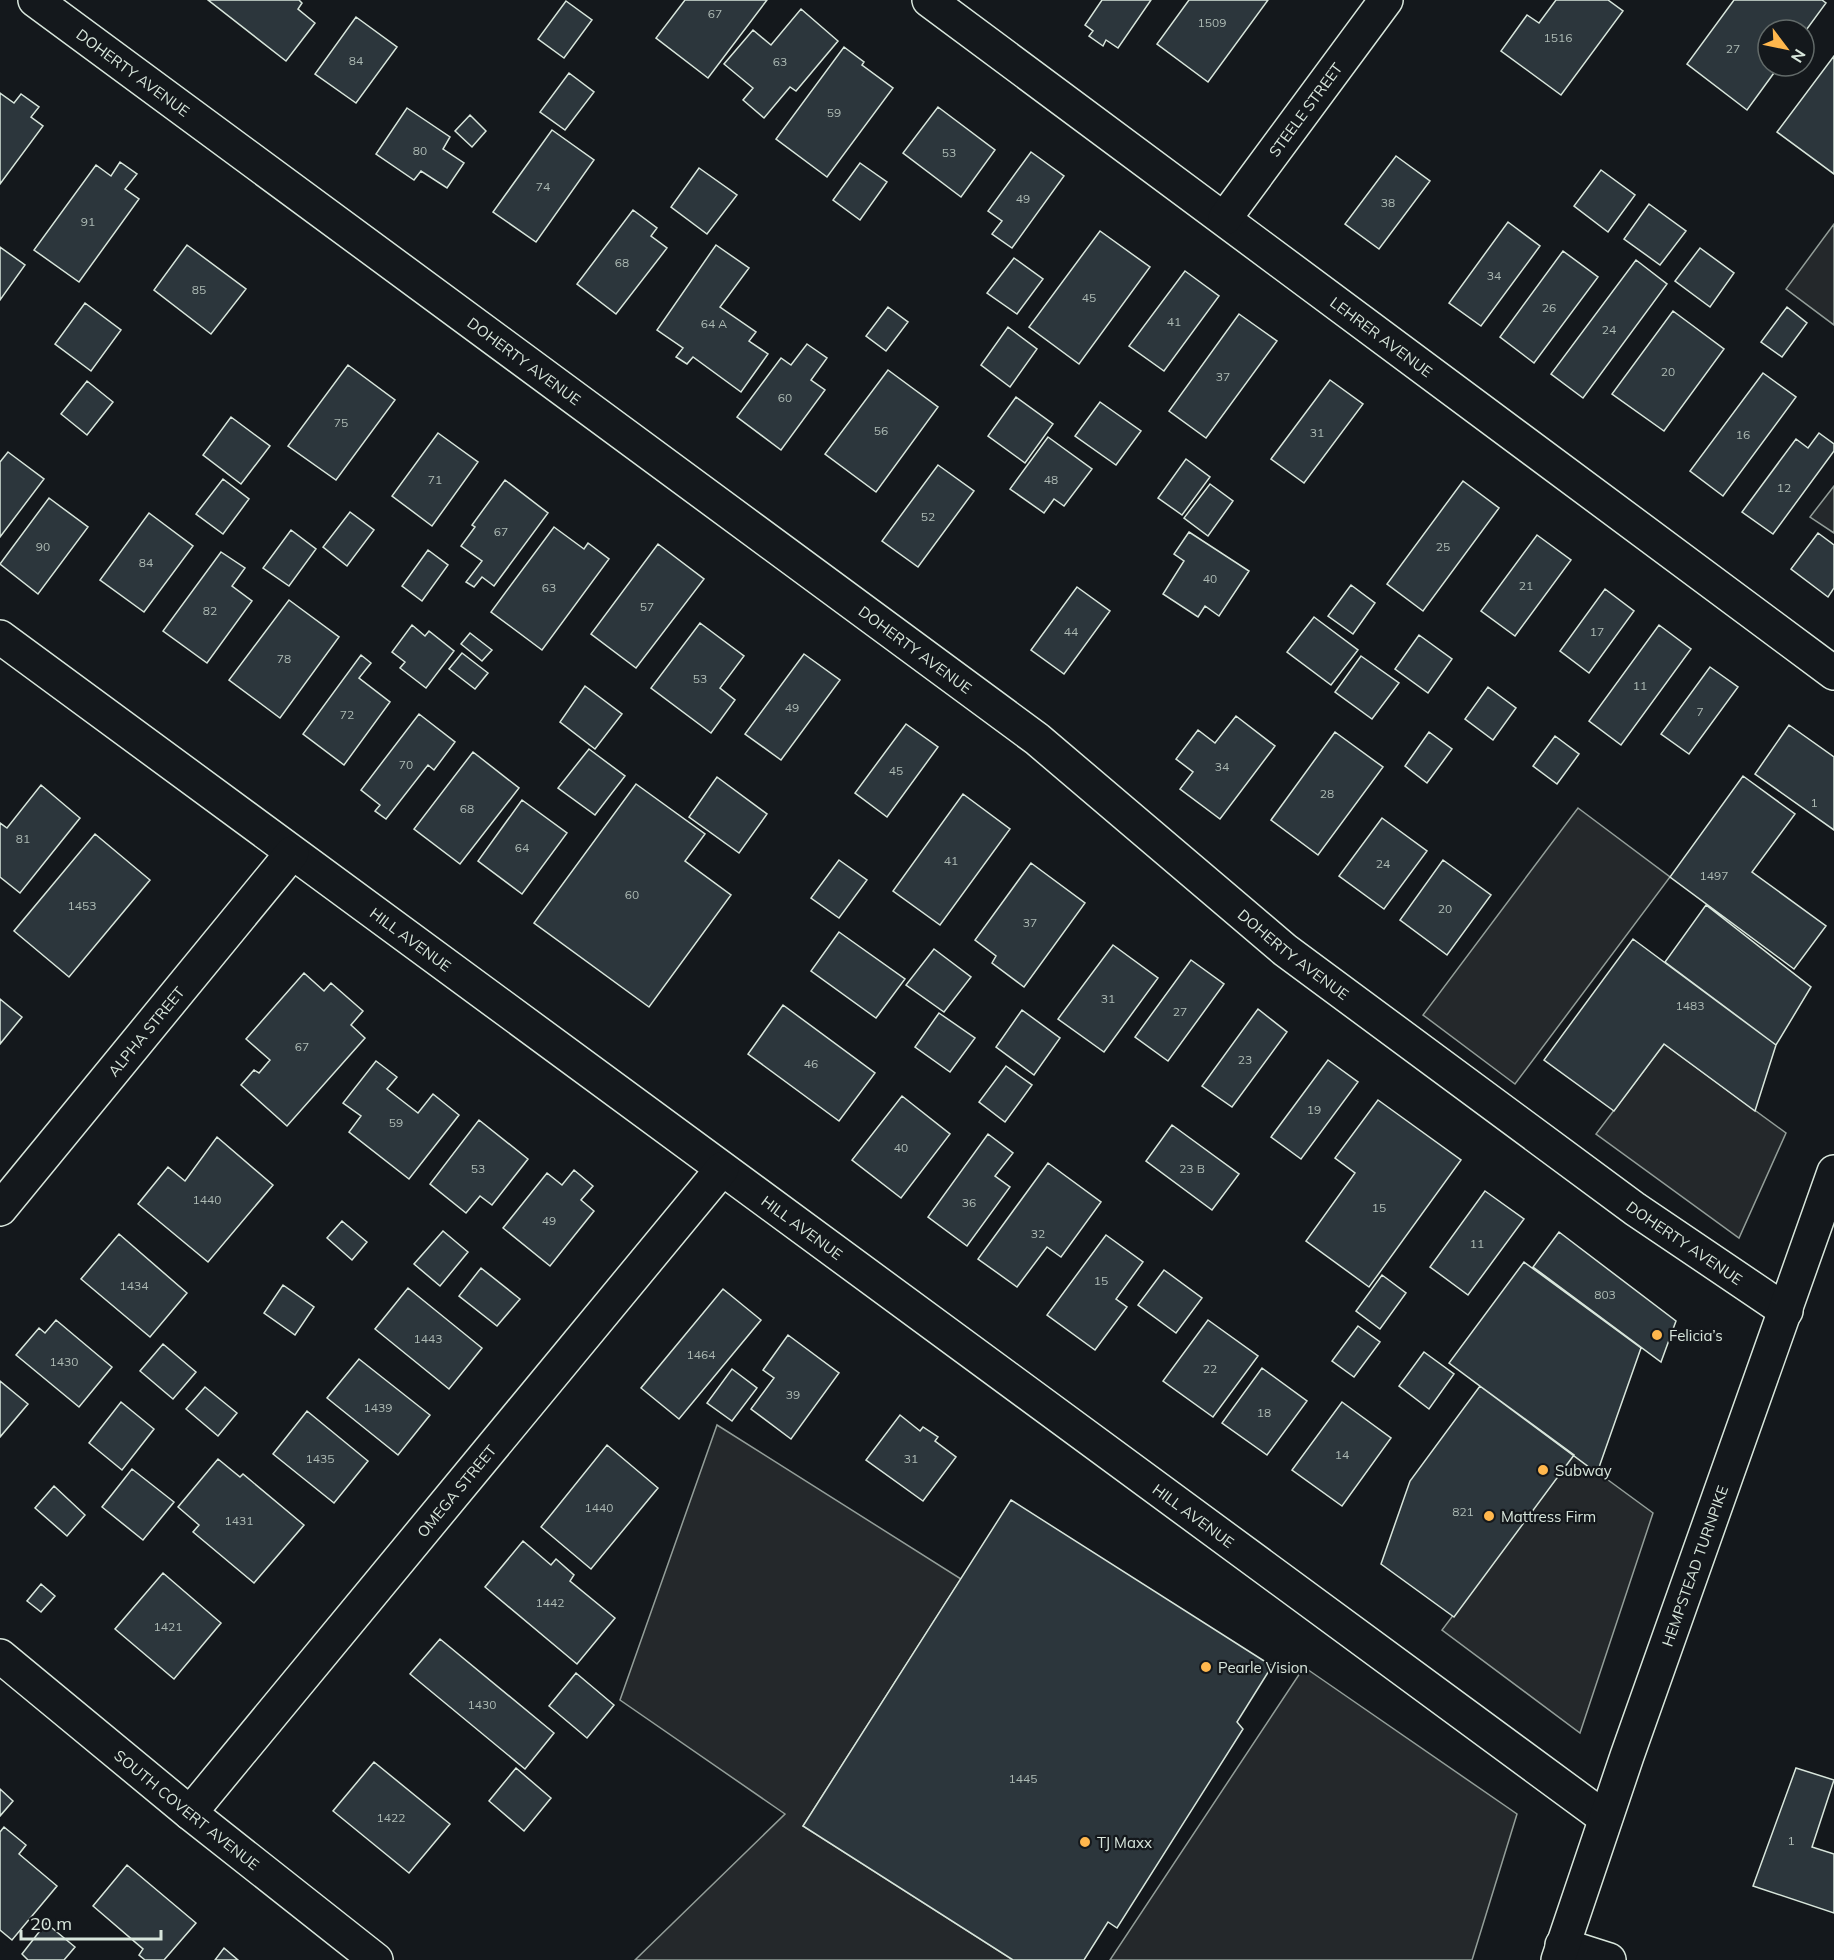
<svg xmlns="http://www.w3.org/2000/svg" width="1834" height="1960" font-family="Mulish,sans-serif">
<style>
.parking{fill:#24282b;stroke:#939e99;stroke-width:1.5}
.building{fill:#2c363c;stroke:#d8e6dc;stroke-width:1.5}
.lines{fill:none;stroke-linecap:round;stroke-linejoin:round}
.minor-casing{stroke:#d8e6dc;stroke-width:36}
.major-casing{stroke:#d8e6dc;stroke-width:36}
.minor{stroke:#14181c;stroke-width:33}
.major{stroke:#14181c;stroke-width:33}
.poi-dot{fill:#ffb74d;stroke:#14181c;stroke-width:2}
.labels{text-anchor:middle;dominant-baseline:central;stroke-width:4.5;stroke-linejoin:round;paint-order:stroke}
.number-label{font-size:12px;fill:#adbab4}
.street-label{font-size:15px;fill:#d8e6dc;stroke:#14181c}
.poi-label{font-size:15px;fill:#d8e6dc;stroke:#14181c;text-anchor:start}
</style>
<rect width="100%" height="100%" fill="#14181c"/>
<path class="parking" d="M1834 224V325L1786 289Z
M1834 486V533L1810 517Z
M1578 808 1670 877 1515 1084 1423 1015Z
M1664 1044 1786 1133 1739 1238 1596 1134Z
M717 1425 961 1579 803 1826 1013 1960H635L785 1814 620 1700Z
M1574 1455 1653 1513 1580 1733 1442 1630Z
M1304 1667 1517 1814 1472 1960H1110Z"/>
<path class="building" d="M208 0H299L302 3 298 9 315 23 286 61Z
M685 0H767L708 78 656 38Z
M1102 0H1151L1118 48 1106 40 1103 46 1089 36 1093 31 1085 25Z
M1189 0H1268L1208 82 1157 44Z
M1556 0H1608L1623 11 1561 95 1501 51 1527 15 1539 23Z
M1734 0H1822L1826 3 1804 33V30H1768V66H1779L1747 110 1687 64Z
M566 1 592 20 564 58 538 39Z
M801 9 838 41 796 91 790 87 764 118 743 100 753 88 724 64 753 30 771 45Z
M356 17 397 47 356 103 315 74Z
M844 47 864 62 862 65 893 88 827 177 776 139Z
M1834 56V174L1777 132Z
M569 73 594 92 565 130 540 112Z
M0 93 14 103 21 94 39 107 31 117 43 126 0 184Z
M938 107 995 150 961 197 903 153Z
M407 108 450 137 443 149 464 163 447 188 421 171 414 180 376 154Z
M470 115 486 131 472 147 455 131Z
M552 130 594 160 536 242 493 212Z
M1031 152 1064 176 1012 248 992 234 1002 221 988 211Z
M1396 156 1430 181 1379 249 1345 224Z
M120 162 137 174 125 189 139 199 79 282 34 250 96 165 111 176Z
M860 163 887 182 860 220 833 200Z
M699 168 737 195 707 234 671 207Z
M1601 170 1635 195 1608 232 1574 206Z
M1649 204 1686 231 1660 265 1624 239Z
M633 210 657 228 651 236 667 248 616 314 577 284Z
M1508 222 1540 246 1481 326 1449 303Z
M1100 231 1150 267 1079 364 1029 327Z
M187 245 246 289 211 334 154 290Z
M716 245 749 268 720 307 756 332 749 341 768 354 741 392 693 357 687 364 676 357 683 348 657 330Z
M0 247 25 265 0 300Z
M1700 248 1734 273 1710 307 1675 281Z
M1563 251 1598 277 1534 363 1500 337Z
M1014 258 1043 279 1017 314 987 293Z
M1636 260 1667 284 1583 398 1551 374Z
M1185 271 1219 296 1164 371 1129 346Z
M85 303 121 330 91 371 55 344Z
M888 307 908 322 886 351 866 336Z
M1787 307 1807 323 1782 357 1761 342Z
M1673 311 1724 349 1664 431 1612 394Z
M1239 314 1277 341 1206 438 1169 411Z
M1008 327 1037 349 1010 387 981 365Z
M807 344 827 358 811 380 825 390 781 450 737 417 781 358 791 365Z
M348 365 395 400 336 480 288 446Z
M888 370 938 407 876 492 825 454Z
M1763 373 1796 397 1723 496 1690 471Z
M1330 380 1363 404 1304 483 1271 459Z
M87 381 113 402 87 435 61 414Z
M1016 397 1053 424 1025 463 988 436Z
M1100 402 1141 431 1116 465 1075 436Z
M231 417 270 446 241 484 203 455Z
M438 433 478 462 432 526 392 496Z
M1819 433 1834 444V451L1773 534 1742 512 1796 439 1808 448Z
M1048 437 1092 469 1064 506 1054 499 1044 513 1010 489Z
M8 452 44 479 0 537V462Z
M1186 459 1210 477 1182 515 1158 498Z
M938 465 974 491 918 567 882 541Z
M223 479 249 499 223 534 196 514Z
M505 480 548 513 494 586 482 577 474 587 466 582 482 561 461 546 475 527 472 525Z
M1463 481 1499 508 1423 611 1387 584Z
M1210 484 1233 501 1208 536 1184 518Z
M49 498 88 527 38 594 0 564Z
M350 512 374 530 347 566 323 547Z
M149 513 193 546 144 612 100 580Z
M554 527 584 549 588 543 609 559 542 650 491 612Z
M291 530 316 549 289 586 263 568Z
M1189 532 1249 571 1219 616 1205 606 1198 617 1163 594 1184 561 1174 554Z
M1818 533 1834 545V588L1828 597 1791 569Z
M1537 535 1571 560 1515 636 1481 611Z
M658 544 704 579 636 668 591 634Z
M428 550 448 565 422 601 402 586Z
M221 552 245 568 232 586 252 601 207 663 163 631Z
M1351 585 1375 603 1353 634 1328 616Z
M1077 587 1110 611 1064 674 1031 650Z
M1605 589 1634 611 1589 673 1560 651Z
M289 600 339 637 280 718 229 680Z
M1314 617 1358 650 1331 685 1287 652Z
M700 623 744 656 720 688 735 700 711 733 651 688Z
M412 625 425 636 429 631 454 651 426 688 400 668 405 662 392 652Z
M1659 625 1691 649 1621 745 1589 721Z
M470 633 492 650 482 661 461 644Z
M1419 635 1452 659 1428 693 1395 669Z
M462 653 488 673 475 689 449 669Z
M804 654 840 680 781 760 745 734Z
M361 655 371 663 359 678 390 702 344 765 303 734Z
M1361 656 1399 683 1372 719 1335 692Z
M1710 667 1738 687 1689 754 1661 734Z
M585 686 622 714 595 749 560 722Z
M1488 687 1516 708 1493 740 1465 719Z
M419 714 455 742 434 770 428 765 386 819 375 811 380 805 361 790Z
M1236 716 1275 746 1220 819 1180 789 1193 772 1176 759 1198 730 1215 743Z
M906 724 938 747 887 817 855 793Z
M1789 725 1834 757V830L1755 774Z
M1335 732 1383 767 1318 855 1271 820Z
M1429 732 1452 749 1427 783 1405 766Z
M1555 736 1579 754 1557 784 1533 766Z
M589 749 625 776 595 815 558 788Z
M473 752 519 788 460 864 414 829Z
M1743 776 1795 814 1752 872 1826 926 1794 969 1670 877Z
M717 777 767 814 739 853 689 817Z
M636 784 705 834 685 861 731 895 649 1007 534 923Z
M41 785 80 818 20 893 0 877V823L7 828Z
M963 794 1010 829 940 925 893 891Z
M522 800 567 833 522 894 478 861Z
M1382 818 1427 851 1384 909 1339 876Z
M95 834 150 880 69 977 14 931Z
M839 860 867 880 839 918 811 898Z
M1443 860 1491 895 1447 955 1400 920Z
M1031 863 1085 903 1024 987 992 963 996 956 975 940Z
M1706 905 1811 987 1776 1045 1665 962Z
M839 932 905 979 876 1018 811 971Z
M1633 939 1776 1045 1755 1111 1664 1044 1614 1111 1544 1060Z
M1113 945 1158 978 1104 1052 1058 1019Z
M934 949 971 977 944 1012 906 985Z
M1191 960 1224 984 1168 1061 1135 1037Z
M304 973 324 991 331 983 363 1011 351 1025 365 1038 287 1126 241 1085 254 1070 259 1073 270 1060 246 1039Z
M0 999 22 1017 0 1044Z
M783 1005 875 1073 839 1121 748 1054Z
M1258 1009 1287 1032 1232 1107 1202 1086Z
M1022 1010 1060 1038 1034 1075 996 1047Z
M939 1013 975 1038 950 1072 915 1047Z
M1328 1060 1358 1082 1301 1159 1271 1137Z
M376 1061 397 1077 387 1089 418 1113 433 1094 459 1115 409 1179 349 1132 361 1116 343 1103Z
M1006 1066 1032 1085 1005 1122 979 1102Z
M902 1096 950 1134 901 1198 852 1160Z
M1378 1100 1461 1160 1369 1287 1306 1241 1355 1173 1335 1158Z
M479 1120 528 1159 492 1205 480 1196 466 1213 430 1184Z
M1172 1125 1239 1174 1212 1210 1146 1161Z
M988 1134 1013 1153 995 1176 1010 1187 967 1246 928 1217Z
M217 1137 273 1185 208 1262 138 1204 168 1167 185 1181Z
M1048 1163 1101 1202 1061 1257 1047 1247 1017 1287 978 1259Z
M574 1170 593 1186 581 1200 594 1211 550 1266 503 1228 547 1173 562 1185Z
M1485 1191 1524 1219 1468 1295 1430 1267Z
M342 1221 367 1242 352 1260 327 1238Z
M443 1231 468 1252 440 1286 414 1264Z
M1559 1232 1676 1321 1661 1362 1533 1267Z
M119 1234 187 1293 150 1337 81 1279Z
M1106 1235 1143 1262 1116 1299 1127 1307 1095 1350 1047 1315Z
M1524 1262 1641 1348 1597 1473 1449 1363Z
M481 1268 520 1299 497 1326 459 1296Z
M1164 1270 1202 1298 1176 1333 1138 1305Z
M1382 1275 1406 1293 1380 1329 1356 1311Z
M283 1285 314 1307 295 1335 264 1313Z
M408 1288 482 1348 449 1389 375 1329Z
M723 1289 761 1320 679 1419 641 1388Z
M56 1320 112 1367 79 1407 16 1355 39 1328 45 1333Z
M1208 1320 1258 1356 1213 1417 1163 1381Z
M1358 1326 1380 1342 1354 1377 1332 1361Z
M788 1335 839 1373 791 1439 751 1409 774 1378 763 1370Z
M163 1344 196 1372 173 1399 140 1371Z
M1424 1352 1454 1374 1429 1409 1399 1386Z
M359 1359 430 1415 398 1455 327 1398Z
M1262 1368 1307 1401 1267 1455 1222 1423Z
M732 1369 757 1388 732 1421 707 1403Z
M0 1381 28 1404 0 1437Z
M1480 1386 1574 1455 1454 1617 1381 1564 1410 1481Z
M205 1387 237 1413 218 1436 186 1409Z
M121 1402 154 1429 122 1470 89 1443Z
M1342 1402 1391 1438 1342 1506 1292 1470Z
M307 1411 368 1461 334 1503 273 1454Z
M900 1415 920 1431 923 1427 938 1437 935 1441 956 1457 923 1501 866 1460Z
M607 1445 658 1488 591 1569 541 1527Z
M218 1459 240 1477 243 1474 304 1525 254 1583 193 1532 199 1525 178 1507Z
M132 1469 174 1502 143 1540 102 1507Z
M54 1486 85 1515 67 1536 35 1508Z
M1011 1500 1272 1666 1237 1722 1243 1729 1117 1928 1108 1922 1084 1960H1013L803 1826Z
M523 1541 551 1565 556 1559 574 1575 570 1581 615 1618 577 1664 485 1587Z
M163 1573 221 1623 174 1679 115 1629Z
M41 1584 55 1596 41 1612 27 1601Z
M440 1639 554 1733 525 1769 410 1674Z
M576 1673 614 1705 587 1738 549 1706Z
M374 1762 450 1824 409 1873 333 1811Z
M516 1768 551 1798 524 1831 489 1801Z
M1796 1768 1834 1780 1812 1847 1834 1854V1913L1753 1886Z
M0 1789 13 1801 0 1816Z
M4 1827 26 1845 19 1854 57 1886 12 1940 0 1930V1832Z
M127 1865 196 1923 164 1960H145L139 1955 143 1949 93 1906Z
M46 1923 75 1947 64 1960H28L22 1954Z
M224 1948 238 1960H215Z"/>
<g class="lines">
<g class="minor-casing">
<g id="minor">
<path id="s1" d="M35 0 1037 739 1285 950 1635 1209 1786 1311"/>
<path id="s2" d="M929 0 1834 673"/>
<path id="s3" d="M1225 218 1386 0"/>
<path id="s4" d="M0 637 1605 1818"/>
<path id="s5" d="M0 1209 292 853"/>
<path id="s6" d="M0 1656 190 1813 376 1960"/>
<path id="s7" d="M190 1813 722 1169"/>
<path d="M1562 1945 1609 1960"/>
</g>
</g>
<g class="major-casing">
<g id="major">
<path id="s8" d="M1558 1960 1627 1756 1834 1172"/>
</g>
</g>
<use href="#minor" class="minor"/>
<use href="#major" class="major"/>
</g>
<g class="poi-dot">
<circle cx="1657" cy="1335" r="6"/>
<circle cx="1543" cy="1470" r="6"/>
<circle cx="1489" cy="1516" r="6"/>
<circle cx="1206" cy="1667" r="6"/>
<circle cx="1085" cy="1842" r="6"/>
</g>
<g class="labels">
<g class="number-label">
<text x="715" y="13">67</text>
<text x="1212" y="22">1509</text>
<text x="1558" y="37">1516</text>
<text x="1733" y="48">27</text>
<text x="356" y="60">84</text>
<text x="780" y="61">63</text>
<text x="834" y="112">59</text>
<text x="420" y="150">80</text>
<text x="949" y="152">53</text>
<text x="543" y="186">74</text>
<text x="1023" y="198">49</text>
<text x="1388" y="202">38</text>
<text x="88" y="221">91</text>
<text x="622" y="262">68</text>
<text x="1494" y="275">34</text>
<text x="199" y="289">85</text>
<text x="1089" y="297">45</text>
<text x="1549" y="307">26</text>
<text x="1174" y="321">41</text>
<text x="714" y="323">64 A</text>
<text x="1609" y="329">24</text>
<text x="1668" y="371">20</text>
<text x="1223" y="376">37</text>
<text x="785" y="397">60</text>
<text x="341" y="422">75</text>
<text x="881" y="430">56</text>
<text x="1317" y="432">31</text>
<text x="1743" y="434">16</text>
<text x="435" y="479">71</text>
<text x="1051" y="479">48</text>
<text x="1784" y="487">12</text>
<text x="928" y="516">52</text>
<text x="501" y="531">67</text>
<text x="43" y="546">90</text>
<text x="1443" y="546">25</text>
<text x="146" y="562">84</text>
<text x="1210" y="578">40</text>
<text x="1526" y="585">21</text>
<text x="549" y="587">63</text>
<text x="647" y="606">57</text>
<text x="210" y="610">82</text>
<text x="1071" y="631">44</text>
<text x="1597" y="631">17</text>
<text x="284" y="658">78</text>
<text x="700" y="678">53</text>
<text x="1640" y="685">11</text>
<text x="792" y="707">49</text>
<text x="1700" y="711">7</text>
<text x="347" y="714">72</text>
<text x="406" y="764">70</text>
<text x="1222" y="766">34</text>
<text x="896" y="770">45</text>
<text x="1327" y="793">28</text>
<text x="1814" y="802">1</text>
<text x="467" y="808">68</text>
<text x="23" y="838">81</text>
<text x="522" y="847">64</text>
<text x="951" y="860">41</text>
<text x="1383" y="863">24</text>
<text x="1714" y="875">1497</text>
<text x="632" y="894">60</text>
<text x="82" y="905">1453</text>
<text x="1445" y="908">20</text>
<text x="1030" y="922">37</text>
<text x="1108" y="998">31</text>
<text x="1690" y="1005">1483</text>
<text x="1180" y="1011">27</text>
<text x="302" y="1046">67</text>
<text x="1245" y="1059">23</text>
<text x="811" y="1063">46</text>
<text x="1314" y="1109">19</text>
<text x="396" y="1122">59</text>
<text x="901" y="1147">40</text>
<text x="478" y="1168">53</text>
<text x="1192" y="1168">23 B</text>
<text x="207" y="1199">1440</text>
<text x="969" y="1202">36</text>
<text x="1379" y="1207">15</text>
<text x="549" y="1220">49</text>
<text x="1038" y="1233">32</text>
<text x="1477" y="1243">11</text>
<text x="1101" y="1280">15</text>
<text x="134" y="1285">1434</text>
<text x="1605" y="1294">803</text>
<text x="428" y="1338">1443</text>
<text x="701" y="1354">1464</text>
<text x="64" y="1361">1430</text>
<text x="1210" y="1368">22</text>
<text x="793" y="1394">39</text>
<text x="378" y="1407">1439</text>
<text x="1264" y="1412">18</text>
<text x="1342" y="1454">14</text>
<text x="320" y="1458">1435</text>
<text x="911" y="1458">31</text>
<text x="599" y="1507">1440</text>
<text x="1463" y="1511">821</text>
<text x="239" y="1520">1431</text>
<text x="550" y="1602">1442</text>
<text x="168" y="1626">1421</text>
<text x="482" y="1704">1430</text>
<text x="1023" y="1778">1445</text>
<text x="391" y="1817">1422</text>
<text x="1791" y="1840">1</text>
</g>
<g class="street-label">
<text stroke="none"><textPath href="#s1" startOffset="122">DOHERTY AVENUE</textPath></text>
<text stroke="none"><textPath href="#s3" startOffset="135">STEELE STREET</textPath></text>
<text stroke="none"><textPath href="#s2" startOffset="564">LEHRER AVENUE</textPath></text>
<text stroke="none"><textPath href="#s1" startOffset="608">DOHERTY AVENUE</textPath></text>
<text stroke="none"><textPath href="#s1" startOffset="1094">DOHERTY AVENUE</textPath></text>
<text stroke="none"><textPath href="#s4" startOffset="510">HILL AVENUE</textPath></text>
<text stroke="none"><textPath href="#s1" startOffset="1580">DOHERTY AVENUE</textPath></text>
<text stroke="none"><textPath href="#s5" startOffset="230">ALPHA STREET</textPath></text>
<text stroke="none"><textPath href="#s4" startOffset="996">HILL AVENUE</textPath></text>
<text stroke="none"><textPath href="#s1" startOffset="2066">DOHERTY AVENUE</textPath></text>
<text stroke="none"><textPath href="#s7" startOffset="418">OMEGA STREET</textPath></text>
<text stroke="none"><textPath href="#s4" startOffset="1482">HILL AVENUE</textPath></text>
<text stroke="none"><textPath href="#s8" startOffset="417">HEMPSTEAD TURNPIKE</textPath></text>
<text stroke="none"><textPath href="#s6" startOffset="242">SOUTH COVERT AVENUE</textPath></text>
</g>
<g class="poi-label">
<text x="1669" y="1335">Felicia’s</text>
<text x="1555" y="1470">Subway</text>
<text x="1501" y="1516">Mattress Firm</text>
<text x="1218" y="1667">Pearle Vision</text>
<text x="1097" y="1842">TJ Maxx</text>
</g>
</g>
<g transform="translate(1786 48) rotate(122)"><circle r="28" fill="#14181c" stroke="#626a69" stroke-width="1.5"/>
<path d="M0-4.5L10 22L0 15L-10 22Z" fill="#ffb74d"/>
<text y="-9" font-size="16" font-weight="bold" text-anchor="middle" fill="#d8e6dc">N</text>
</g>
<path d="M21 1930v9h140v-9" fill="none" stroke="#d8e6dc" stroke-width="3"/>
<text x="30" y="1930" font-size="18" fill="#d8e6dc" stroke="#14181c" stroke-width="4.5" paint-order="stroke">20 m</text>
</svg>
